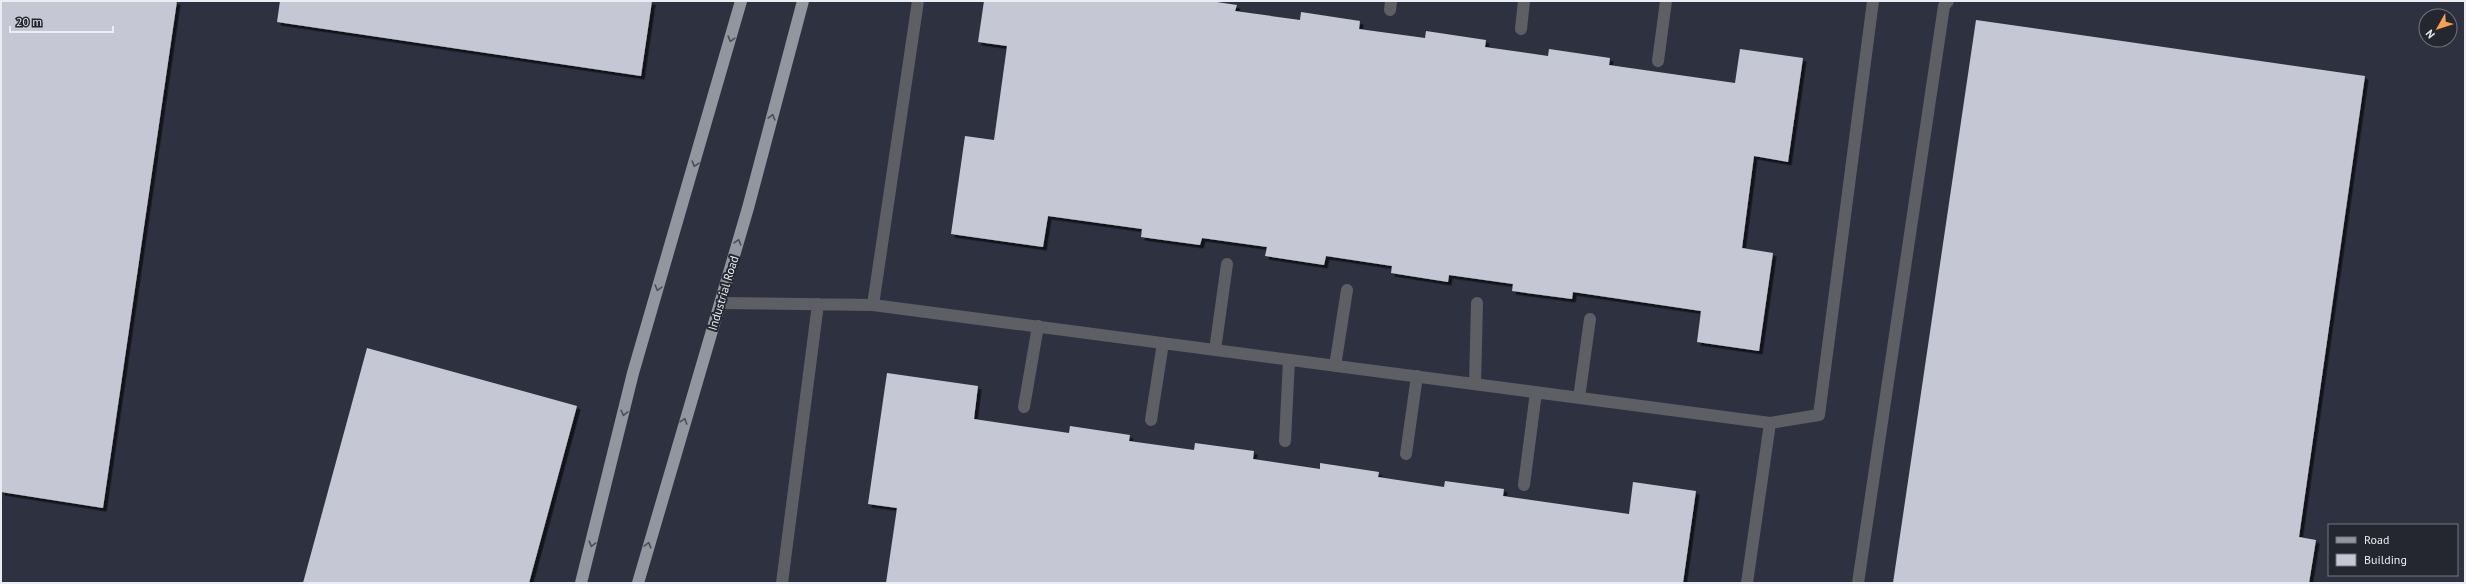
<svg xmlns="http://www.w3.org/2000/svg" width="2466" height="584" font-family="'PT Sans',sans-serif">
<style>
.built{fill:#2e3240;fill-rule:evenodd}
.building{fill:#c5c8d4;filter:url(#shadow)}
.lines{fill:none;stroke-linecap:round;stroke-linejoin:round}
.minor{stroke:#5e5f64;stroke-width:12}
.major{stroke:#93969f;stroke-width:12}
.oneway{stroke:#4c4e57}
.labels{text-anchor:middle;dominant-baseline:central;stroke-width:4;stroke-linejoin:round;paint-order:stroke}
.street-label{font-size:12px;fill:#ebedf3;stroke:#252730}
</style>
<defs>
<filter id="shadow"><feDropShadow dx="3.5" dy="3.5" stdDeviation="0" flood-color="#0009"/></filter>
</defs>
<rect width="100%" height="100%" fill="#252730"/>
<path class="built" d="M1 1H2465V583H1ZM2426 16H2450V40H2426ZM2329 525H2457V575H2329Z"/>
<path class="building" d="M1 1H177L103 508 1 492Z
M280 1H652L641 76 277 22Z
M984 1H1210L1237 5 1235 11 1300 20 1301 12 1360 21 1359 29 1425 38 1426 31 1486 40 1485 47 1548 56 1549 49 1610 58 1609 65 1735 83 1740 49 1803 58 1788 162 1754 156 1742 248 1773 253 1759 351 1697 342 1701 311 1573 292 1572 299 1512 291 1513 284 1449 275 1448 282 1391 273 1392 266 1326 256 1324 265 1265 256 1267 247 1202 238 1200 245 1141 237 1142 229 1048 216 1043 247 951 234 965 136 994 140 1007 46 978 42Z
M1976 20 2365 76 2299 537 2316 540 2309 583H1893Z
M367 348 577 406 529 583H303Z
M887 373 978 386 974 419 1069 433 1070 426 1130 435 1129 441 1194 450 1195 443 1254 451 1253 459 1320 469V463L1379 472 1378 477 1444 487 1445 481 1504 489 1503 496 1629 514 1633 482 1696 491 1683 583H886L897 508 868 504Z"/>
<g class="lines">
<path class="minor" d="M1390 10 1391 1
M1521 29 1524 1
M1658 61 1666 1
M720 303 873 305 1770 423 1747 583
M873 305 918 1
M1215 350 1227 264
M1335 366 1347 290
M1475 384 1477 303
M1579 398 1590 319
M1024 407 1038 326
M1151 420 1163 343
M1770 423 1819 415 1873 1
M1285 441 1289 360
M1406 454 1417 376
M1524 485 1536 392
M782 583 818 304
M1858 583 1944 6 1948 1"/>
<path class="major" d="M581 583 633 373 741 1
M638 583 748 208 803 1"/>
</g>
<defs><path id="oneway-chevron" d="M-2-3.5L2.5 0L-2 3.5" fill="none" stroke-width="1.6" stroke-linecap="round" stroke-linejoin="round"/></defs>
<g class="oneway">
<use href="#oneway-chevron" transform="translate(731 39) rotate(106)"/>
<use href="#oneway-chevron" transform="translate(772 117) rotate(-75)"/>
<use href="#oneway-chevron" transform="translate(695 164) rotate(106)"/>
<use href="#oneway-chevron" transform="translate(738 242) rotate(-73)"/>
<use href="#oneway-chevron" transform="translate(658 288) rotate(106)"/>
<use href="#oneway-chevron" transform="translate(624 413) rotate(103)"/>
<use href="#oneway-chevron" transform="translate(684 421) rotate(-73)"/>
<use href="#oneway-chevron" transform="translate(592 544) rotate(105)"/>
<use href="#oneway-chevron" transform="translate(648 545) rotate(-75)"/>
</g>
<g class="labels">
<g class="street-label">
<text transform="translate(723 293) rotate(-73)">Industrial Road</text>
</g>
</g>
<rect width="2466" height="584" fill="none" stroke="#ebedf3" stroke-width="4"/>
<rect x="2328" y="524" width="130" height="52" fill="#252730" stroke="#74767e"/>
<rect x="2336" y="537" width="20" height="6" fill="#93969f" stroke="#74767e"/>
<text x="2364" y="544" font-size="12" fill="#ebedf3">Road</text>
<rect x="2336" y="554" width="20" height="12" fill="#c5c8d4" stroke="#74767e"/>
<text x="2364" y="564" font-size="12" fill="#ebedf3">Building</text>
<g transform="translate(2438 28) rotate(231)"><circle r="19" fill="#252730" stroke="#74767e"/>
<path d="M0-3L7 15L0 10L-7 15Z" fill="#f8a14a"/>
<text y="-6" font-size="11" font-weight="bold" text-anchor="middle" fill="#ebedf3">N</text>
</g>
<path d="M10 26v6h103v-6" fill="none" stroke="#ebedf3" stroke-width="2"/>
<text x="16" y="26" font-size="12" fill="#ebedf3" stroke="#252730" stroke-width="3" paint-order="stroke">20 m</text>
</svg>
